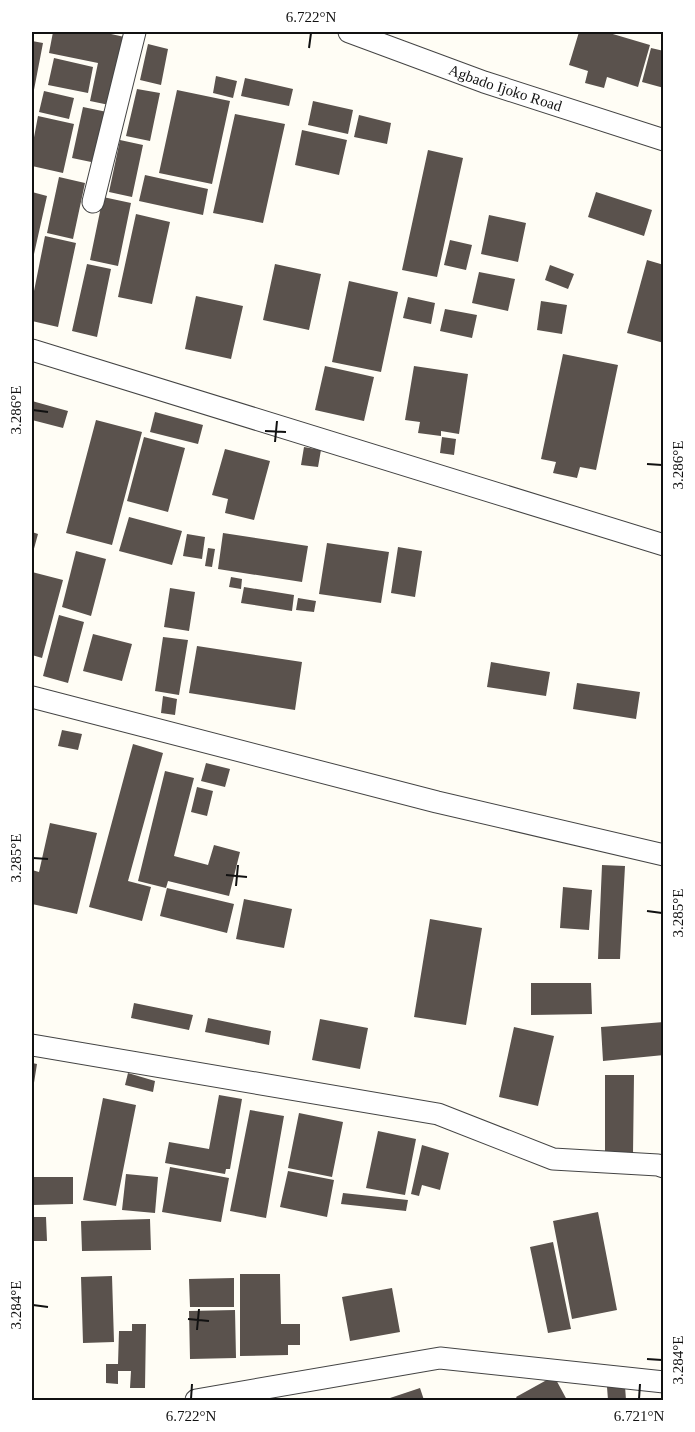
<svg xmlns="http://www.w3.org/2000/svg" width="695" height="1432" font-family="'Times New Roman',serif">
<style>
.building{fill:#5a524d}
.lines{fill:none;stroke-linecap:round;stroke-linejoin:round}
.minor-casing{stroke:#444;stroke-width:23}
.minor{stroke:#fff;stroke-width:21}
.ticks{fill:none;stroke:#111;stroke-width:2}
.labels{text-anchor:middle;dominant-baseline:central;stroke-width:6;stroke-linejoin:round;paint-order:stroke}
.street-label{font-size:15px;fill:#111;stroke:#fff}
.neatline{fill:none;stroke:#111;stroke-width:2}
.ticks-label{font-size:15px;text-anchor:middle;fill:#111}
</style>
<rect width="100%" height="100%" fill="#fffdf5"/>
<path class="building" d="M53 32H102L129 38 114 106 90 101 98 63 49 53Z
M579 32H606L650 45 638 87 607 77 604 88 585 83 588 71 569 65Z
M32 41 43 43 33 95H32Z
M148 44 168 49 161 85 140 80Z
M651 48 664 51V88L642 82Z
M54 58 93 67 88 93 48 85Z
M216 76 237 81 233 98 213 93Z
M245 78 293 89 289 106 241 96Z
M137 89 160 93 150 141 126 136Z
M177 90 230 101 212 184 159 173Z
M44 91 74 98 69 119 39 112Z
M313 101 353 110 348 134 308 125Z
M83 107 107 112 96 163 72 158Z
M235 114 285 124 263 223 213 213Z
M359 115 391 123 387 144 354 137Z
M38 116 74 124 63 173 32 166V148Z
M302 130 347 140 339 175 295 165Z
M120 140 143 145 132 197 109 192Z
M428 150 463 158 437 277 402 270Z
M145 175 208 189 203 215 139 201Z
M59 177 85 183 73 239 47 233Z
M32 192 47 196 32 263Z
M596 192 652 210 644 236 588 217Z
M103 197 131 203 118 266 90 260Z
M136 214 170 222 152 304 118 297Z
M489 215 526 223 518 262 481 254Z
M45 236 76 243 58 327 32 321V301Z
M450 240 472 245 466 270 444 265Z
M647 260 664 265V343L627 333Z
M87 264 111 269 97 337 72 331Z
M275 264 321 274 309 330 263 320Z
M550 265 574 274 568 289 545 280Z
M479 272 515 279 508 311 472 303Z
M349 281 398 292 381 372 332 362Z
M196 296 243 306 231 359 185 349Z
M408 297 435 303 431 324 403 318Z
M541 301 567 305 562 334 537 330Z
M445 309 477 315 472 338 440 331Z
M563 354 618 365 596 470 580 467 577 478 553 473 556 462 541 459Z
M325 366 374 377 364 421 315 410Z
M414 366 468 374 459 434 441 431V436L418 433 420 422 405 420Z
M32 401 68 411 63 428 32 420Z
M155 412 203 425 198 444 150 432Z
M96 420 142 432 112 545 66 533Z
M144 437 185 448 168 512 127 501Z
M442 437 456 439 454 455 440 453Z
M304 447 321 450 318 467 301 465Z
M225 449 270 461 254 520 225 513 228 499 212 495Z
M129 517 182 531 172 565 119 551Z
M32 532 38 534 32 556Z
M223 533 308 546 302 582 218 569Z
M187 534 205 537 202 559 183 556Z
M327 543 389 552 381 603 319 594Z
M398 547 422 551 415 597 391 593Z
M208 548 215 549 212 567 205 566Z
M76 551 106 559 91 616 62 607Z
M32 572 63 580 42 658 32 655Z
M231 577 242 579 241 589 229 587Z
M244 587 294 595 292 611 241 603Z
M170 588 195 592 189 631 164 627Z
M298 598 316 601 314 612 296 610Z
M59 615 84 622 68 683 43 676Z
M93 634 132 644 122 681 83 671Z
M163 637 188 640 179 695 155 691Z
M197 646 302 662 295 710 189 693Z
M491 662 550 672 546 696 487 687Z
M577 683 640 692 636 719 573 709Z
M163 696 177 699 175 715 161 713Z
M62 730 82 734 78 750 58 746Z
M133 744 163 753 128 881 151 887 142 921 89 907Z
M206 763 230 769 225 787 201 781Z
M165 771 194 778 174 856 208 865 214 845 240 852 229 896 168 881 166 888 138 881Z
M197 787 213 791 207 816 191 812Z
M50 823 97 833 77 914 32 904V870L39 872Z
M602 865 625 866 620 959H598Z
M563 887 592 890 589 930 560 928Z
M167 888 234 904 227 933 160 916Z
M244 899 292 909 284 948 236 939Z
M430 919 482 928 466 1025 414 1017Z
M531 983H591L592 1014 531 1015Z
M134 1003 193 1015 189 1030 131 1018Z
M208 1018 271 1031 269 1045 205 1032Z
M320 1019 368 1028 360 1069 312 1060Z
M664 1022V1055L603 1061 601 1027Z
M514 1027 554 1036 538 1106 499 1097Z
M32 1063 37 1064 33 1089H32Z
M128 1073 155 1081 153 1092 125 1085Z
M605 1075H634L633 1154H605Z
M219 1095 242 1099 230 1169H226L225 1174 165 1163 169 1142 209 1149Z
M103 1098 136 1105 116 1206 83 1200Z
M250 1110 284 1116 266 1218 230 1211Z
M299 1113 343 1122 332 1177 288 1168Z
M378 1131 416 1139 405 1195 366 1188Z
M422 1145 449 1153 440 1190 422 1185 419 1196 411 1194Z
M170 1167 229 1178 221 1222 162 1212Z
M288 1171 334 1180 327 1217 280 1207Z
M126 1174 158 1177 155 1213 122 1210Z
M32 1177H73V1204L32 1205Z
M343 1193 408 1200 406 1211 341 1204Z
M598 1212 617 1310 572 1319 553 1221Z
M32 1217H46L47 1241H32Z
M150 1219 151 1250 82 1251 81 1221Z
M553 1242 571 1329 548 1333 530 1247Z
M240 1274H280L281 1324H300V1345H288V1355L240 1356Z
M112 1276 114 1342 83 1343 81 1277Z
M234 1278V1307H190L189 1279Z
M392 1288 400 1332 350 1341 342 1297Z
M235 1310 236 1358 190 1359 189 1311Z
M132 1324H146L145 1388H130L131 1371H118V1384L106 1383V1364H118L119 1331H132Z
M554 1376 567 1400H518L516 1397Z
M625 1386 626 1400H608L607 1387Z
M420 1388 424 1400H384Z"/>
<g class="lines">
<g class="minor-casing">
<g id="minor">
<path id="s1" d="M349 32 484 82 664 140"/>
<path d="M93 202 135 32"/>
<path d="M32 350 664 545"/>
<path d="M32 697 437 802 664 855"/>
<path d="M32 1045 438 1114 553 1159 658 1165 664 1167"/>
<path d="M196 1400 440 1358 664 1382"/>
</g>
</g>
<use href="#minor" class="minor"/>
</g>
<path class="ticks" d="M309 48 311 33M33 410 48 412M265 431 286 432M275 442 277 421M647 464 662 465M33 858 48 859M226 875 247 877M236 886 238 865M647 911 662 913M33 1305 48 1307M188 1319 209 1321M197 1330 199 1309M647 1359 662 1360M191 1399 192 1384M639 1399 640 1384"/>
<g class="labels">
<g class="street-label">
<text stroke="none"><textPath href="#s1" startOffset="166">Agbado Ijoko Road</textPath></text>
</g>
</g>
<rect width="695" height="1432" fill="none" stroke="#ffffff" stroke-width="66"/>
<rect x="33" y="33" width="629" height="1366" class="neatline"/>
<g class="ticks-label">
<text x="311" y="22">6.722°N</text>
<text transform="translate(16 410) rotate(-90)" y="5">3.286°E</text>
<text transform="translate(678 465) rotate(-90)" y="5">3.286°E</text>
<text transform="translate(16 858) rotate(-90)" y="5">3.285°E</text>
<text transform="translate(678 913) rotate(-90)" y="5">3.285°E</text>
<text transform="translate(16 1305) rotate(-90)" y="5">3.284°E</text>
<text transform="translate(678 1360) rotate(-90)" y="5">3.284°E</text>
<text x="191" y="1421">6.722°N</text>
<text x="639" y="1421">6.721°N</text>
</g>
</svg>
